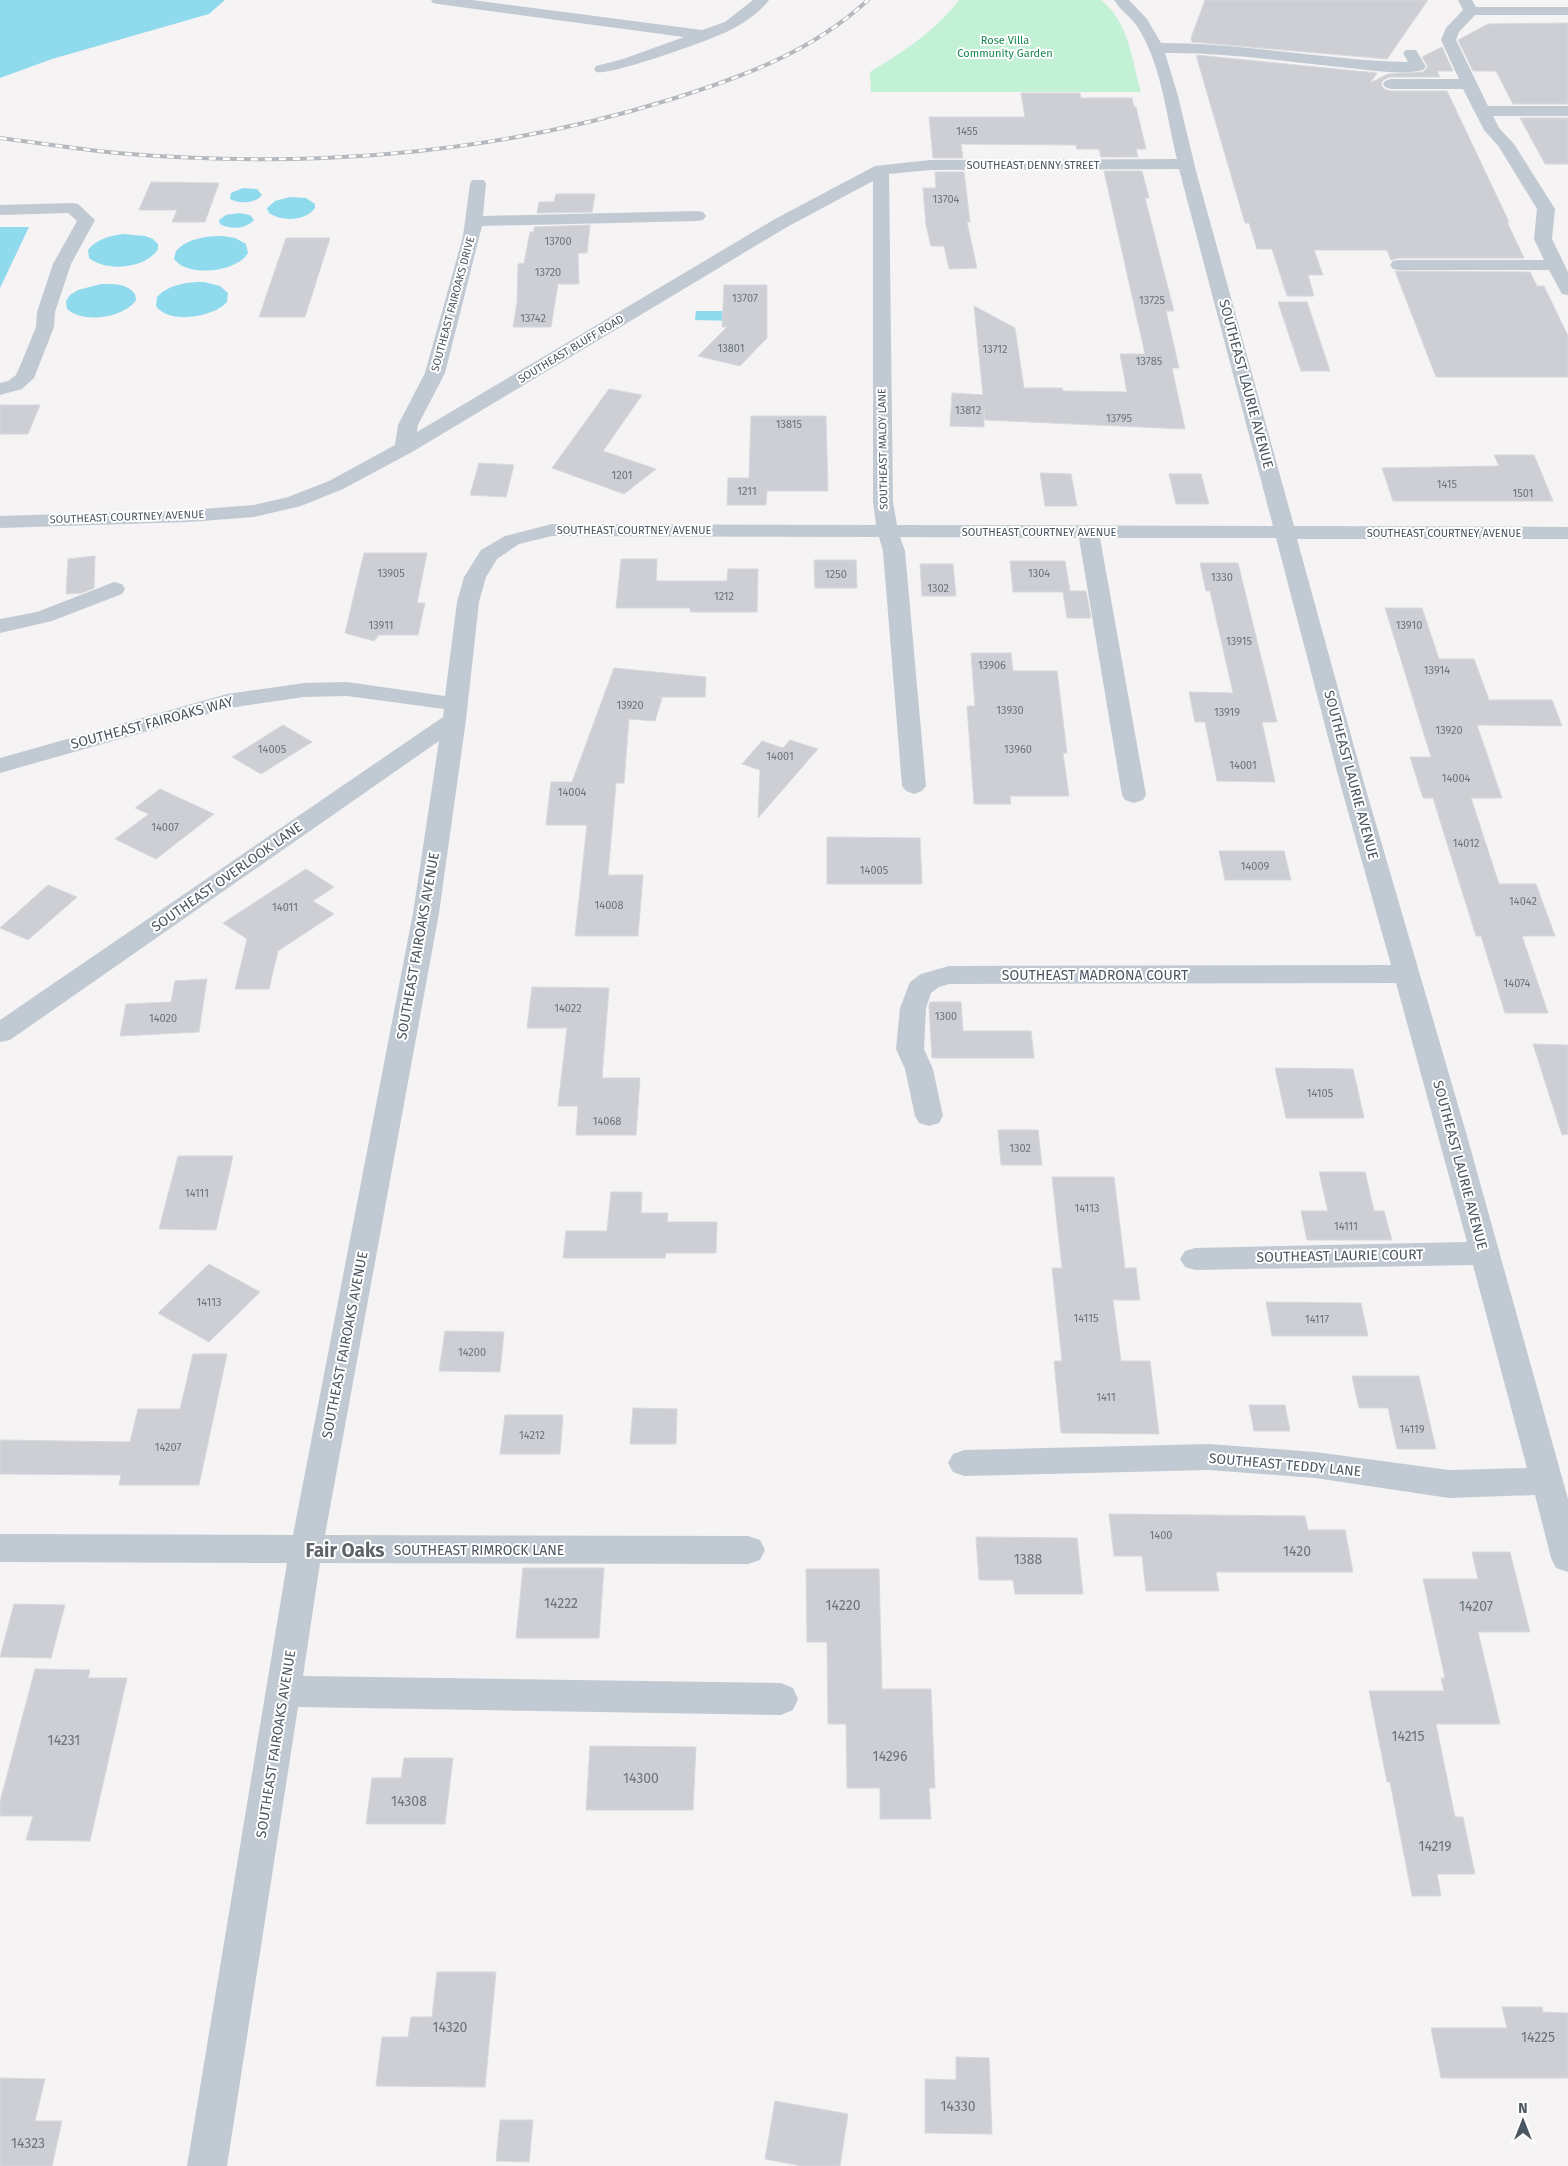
<svg xmlns="http://www.w3.org/2000/svg" width="1568" height="2166" font-family="'Fira Sans',sans-serif">
<style>
.green{fill:#c3f1d5}
.water{fill:#90daee}
.building{fill:#cdcfd5;stroke:#d7d9de}
.lines{fill:none;stroke-linecap:round;stroke-linejoin:round}
.minor{fill:#c1cad2;fill-rule:evenodd}
.rail-casing{stroke:#b5b8bd;stroke-width:4}
.rail{stroke:#fff;stroke-width:2.5;stroke-dasharray:7;stroke-linecap:butt}
.labels{text-anchor:middle;dominant-baseline:central;stroke-width:4;stroke-linejoin:round;paint-order:stroke}
.far-park-label{font-size:11px;fill:#17864f;stroke:#fff}
.number-label{font-size:11px;fill:#6b747e}
.far-street-label{font-size:11px;fill:#4a5661;stroke:#fff}
.street-label{font-size:14px;fill:#4a5661;stroke:#fff}
.near-number-label{font-size:14px;fill:#6b747e}
.near-quarter-label{font-size:19px;font-weight:bold;fill:#5f6368;stroke:#fff}
</style>
<rect width="100%" height="100%" fill="#f5f3f3"/>
<path class="green" d="M959 0H1101C1129 21 1132 61 1141 92H871L870 72C903 52 935 31 959 0Z"/>
<path class="water" d="M0 0H225L209 14 52 59 0 78Z
M243 188 257 189 262 195C255 204 240 204 230 199L231 193Z
M290 197 306 198 315 204V208C306 221 282 222 269 213L267 208 275 201Z
M239 213 250 215 254 220C246 229 231 230 220 224L219 220 226 215Z
M0 227H29L0 288Z
M123 234 145 236 153 239 158 244V249C146 269 106 272 89 258L88 250C96 239 110 236 123 234Z
M223 236 235 238 246 244 248 253C237 272 188 278 174 259L176 251C188 238 207 236 223 236Z
M204 282 220 286 228 293 227 302C214 317 169 325 156 306L157 297C169 284 188 282 204 282Z
M101 284C113 284 127 283 135 294L136 300C124 318 83 324 67 309L66 301 70 295 78 290Z
M696 311H735V321L695 320Z"/>
<path class="building" d="M1205 0H1428L1387 59 1192 42 1191 38Z
M1568 23V104H1513L1496 71H1473L1458 40 1488 24Z
M1442 47 1453 71H1437L1440 77H1390L1383 80 1381 85 1384 89 1391 91H1447L1509 222H1507L1524 258H1399L1391 260 1387 250H1314L1323 275H1308L1314 296H1287L1272 249H1257L1249 223H1245L1196 55 1377 73 1370 83 1388 74 1423 72 1428 67 1422 57Z
M1021 93H1080L1081 98H1132L1134 107H1136L1146 149H1136L1138 157H1101L1099 149H1077L1076 145 961 144 963 158H933L929 117H1025Z
M1520 118H1568V164H1545Z
M1104 171H1142L1149 198H1145L1174 311H1166L1179 368H1172L1185 429 985 420 984 410V427L950 426 952 393 983 395 974 306 1015 328 1024 388H1062L1063 391 1127 392 1120 354H1145Z
M935 172H964L970 222H967L977 268 949 269 944 246H931L926 225 923 188H936Z
M151 182 219 183 205 222H172L177 210H139Z
M556 194H595L592 212 537 213 539 202H554Z
M590 225 587 253H578L579 284H558L551 327H513L517 302 518 264 524 263 530 232H534V227Z
M286 238H330L305 317H259Z
M1395 271 1530 272 1537 286H1544L1568 336V377H1436Z
M724 285H767V338L740 366 698 356 727 327H722Z
M1278 302H1307L1330 371H1301Z
M609 389 642 395 603 451 656 469 624 494 552 468Z
M0 405H40L28 434H0Z
M751 416H826L828 491H767L766 505H727L728 478H749Z
M1494 455H1534L1553 501H1393L1382 468 1499 466Z
M479 463 514 465 506 497 470 495Z
M1040 473 1071 474 1077 506H1045Z
M1169 474H1201L1209 504H1176Z
M364 553H427L417 603H425L418 635H379L374 641 345 633Z
M95 556 94 588 82 593 66 594 68 559Z
M621 559H657L656 581H727L728 569H758L757 612H690V608H616Z
M814 560H856L857 588H815Z
M1010 561H1065L1070 591H1086L1091 618H1067L1063 592H1013Z
M1200 563H1238L1277 722H1262L1275 782 1217 781 1205 722H1195L1189 692 1233 693 1210 591H1206Z
M920 564H953L956 596H922Z
M1385 608H1422L1439 659H1474L1489 700H1552L1562 726 1477 725 1502 798H1471L1499 884H1536L1555 936H1522L1548 1013H1505L1481 936H1476L1433 798H1423L1410 757H1431Z
M971 653H1011L1013 671H1057L1067 753H1063L1069 796H1010L1011 804H974L967 706H975Z
M614 668 706 677 705 697H658L662 698 655 721 629 719 624 783H616L608 875H643L638 936H575L587 825H546L551 782H572Z
M283 725 312 742 261 774 232 757Z
M790 740 818 749 758 818 760 770 742 764 762 741 783 748Z
M160 789 214 814 156 859 115 839 149 814 135 808Z
M827 837 920 838 922 884H827Z
M1219 851H1284L1291 880H1225Z
M306 869 334 887 313 901 334 914 278 951 269 989H235L247 939 223 923Z
M48 885 77 897 28 940 0 928Z
M207 979 199 1032 120 1036 126 1004 171 1002 175 981Z
M532 987 609 988 602 1078H640L636 1135H576L578 1106H558L567 1028H527Z
M930 1002H961L963 1031H1031L1034 1058H932L929 1006Z
M1533 1044 1568 1045V1134L1562 1135Z
M1275 1068 1353 1069 1364 1118H1286Z
M998 1130H1038L1042 1165H1001Z
M178 1156H233L216 1230 159 1229Z
M1319 1172H1365L1374 1211H1384L1392 1240H1307L1301 1211H1328Z
M1052 1177H1114L1125 1268H1136L1140 1300H1113L1121 1361H1150L1159 1434 1061 1433 1054 1361H1062L1052 1268H1062Z
M611 1192H642L641 1213H668L667 1222H717L716 1253H666L665 1258H563L566 1231H607Z
M209 1264 260 1292 209 1342 158 1313Z
M1266 1302 1361 1303 1368 1336H1272Z
M445 1331 504 1332 500 1372 439 1371Z
M193 1354H227L199 1485H119L121 1475 0 1474V1440L130 1442 138 1409H180Z
M1352 1376H1419L1436 1449H1397L1388 1408H1359Z
M1249 1405H1285L1290 1431H1254Z
M633 1408 677 1409 676 1444H630Z
M505 1415H563L560 1454H500Z
M1109 1514 1305 1516 1308 1530H1345L1353 1572H1216L1219 1591H1146L1142 1556H1114Z
M976 1537 1077 1538 1083 1594H1015L1013 1580H979Z
M1472 1552H1510L1530 1632H1478L1500 1724H1436L1455 1817H1463L1475 1874H1437L1441 1896H1412L1390 1782H1387L1369 1691H1444L1441 1678H1445L1423 1579H1478Z
M523 1568H604L599 1638H516Z
M806 1569H879L882 1689H931L935 1788H929L931 1819H880V1788H847L846 1724H828L827 1642H807Z
M14 1604 65 1605 51 1658 0 1657Z
M35 1669 90 1670 88 1678H127L90 1841 26 1840 33 1816H0V1802Z
M590 1746 696 1747 693 1810H586Z
M404 1758H453L445 1824H366L372 1778H401Z
M437 1972H496L485 2087 376 2086 382 2037H408L411 2017H432Z
M1502 2007H1542L1543 2012 1568 2013V2078H1441L1431 2028H1507Z
M956 2057 989 2058 992 2134 925 2133V2079L956 2080Z
M0 2078 45 2079 35 2121H62L52 2166H0Z
M775 2101 848 2114 840 2166H802L765 2159Z
M500 2120H533L529 2162 496 2161Z"/>
<g class="lines">
<path class="minor" d="M431 0H472L702 30 725 22 753 0H769C762 10 747 21 736 27 721 37 611 76 596 72L594 69 596 66 623 59 684 37 438 4 433 3Z
M1114 0H1129L1147 19 1161 43C1244 43 1325 60 1408 62L1403 53 1406 50H1416L1426 67 1423 70C1402 76 1362 69 1340 67 1281 61 1223 52 1165 53L1178 96 1196 171 1294 526 1568 527V539H1297L1364 783 1467 1136 1568 1499V1572L1556 1568 1551 1558 1535 1495 1449 1498 1315 1478 1209 1470 964 1476 953 1472 948 1463 953 1454 964 1450 1209 1444 1315 1452 1449 1470 1527 1468 1473 1265 1195 1270 1185 1267 1180 1259 1185 1251 1195 1248 1467 1242 1396 983 949 984 939 987 931 993 926 1008 924 1049 933 1069 943 1116 939 1123 929 1126 919 1123 915 1116 905 1069 896 1049 900 1008 910 982 921 974 949 966 1391 965 1340 783 1276 538H1100L1146 795 1143 800 1134 803 1125 800 1122 795 1079 538 900 537 905 551 926 786 922 791 914 794 906 791 902 786 883 551 879 537 552 536 519 544 497 559 486 577 479 602 466 720 439 913 325 1535 748 1536 760 1540 765 1550 760 1560 748 1564 320 1563 303 1676 781 1683 793 1688 798 1699 793 1710 781 1715 298 1707 227 2166H187L287 1563 0 1562V1534L293 1535 413 913 439 741 10 1040 0 1042V1020L443 717 444 709 347 696 304 697 229 708 0 773V758L227 694 304 683 347 682 445 696 457 602 464 577 481 550 505 536 552 524 876 525 873 502V181L787 227 412 452 343 489 301 506 254 517 189 522 0 528V516L189 510 254 505 288 497 329 481 395 445 398 425 425 373 463 236 470 184 472 180H484L486 184 483 216 697 211 703 212 706 216 703 220 697 221 482 226 445 373 418 425 417 432 775 219 875 166 930 160 1177 159C1166 115 1162 65 1137 26 1130 16 1120 10 1114 0ZM1179 169 1273 526 897 525 893 502 889 174 930 170Z
M1458 0H1472L1476 7H1568V15H1475L1459 32 1456 40 1488 106H1568V116H1493L1499 128 1514 144 1555 209 1552 239 1568 272V295L1562 294 1549 270H1399L1393 269 1390 265 1393 261 1399 260H1544L1534 239 1537 209 1499 147 1484 130 1463 89H1391L1385 87 1383 84 1385 81 1391 79H1459L1441 40 1446 28 1463 10Z
M72 203 78 204 95 220 71 264 55 312 54 327 34 378 22 389 0 395V383L8 381 16 375 20 366 36 327 37 312 53 264 77 221 68 213 0 215V205Z
M114 582 122 584 125 589 122 594 52 621 0 633V619L37 612Z"/>
<g class="rail-casing">
<path id="rail" d="M0 138C39 143 78 149 117 153 303 169 493 155 672 99 743 77 813 51 868 0"/>
</g>
<use href="#rail" class="rail"/>
</g>
<g class="labels">
<g class="far-park-label">
<text x="1005" y="40">Rose Villa<tspan x="1005" dy="13">Community Garden</tspan></text>
</g>
<g class="number-label">
<text x="967" y="131">1455</text>
<text x="946" y="199">13704</text>
<text x="558" y="241">13700</text>
<text x="548" y="272">13720</text>
<text x="745" y="298">13707</text>
<text x="1152" y="300">13725</text>
<text x="533" y="318">13742</text>
<text x="731" y="348">13801</text>
<text x="995" y="349">13712</text>
<text x="1149" y="361">13785</text>
<text x="968" y="410">13812</text>
<text x="1119" y="418">13795</text>
<text x="789" y="424">13815</text>
<text x="622" y="475">1201</text>
<text x="1447" y="484">1415</text>
<text x="747" y="491">1211</text>
<text x="1523" y="493">1501</text>
<text x="391" y="573">13905</text>
<text x="1039" y="573">1304</text>
<text x="836" y="574">1250</text>
<text x="1222" y="577">1330</text>
<text x="938" y="588">1302</text>
<text x="724" y="596">1212</text>
<text x="381" y="625">13911</text>
<text x="1409" y="625">13910</text>
<text x="1239" y="641">13915</text>
<text x="992" y="665">13906</text>
<text x="1437" y="670">13914</text>
<text x="630" y="705">13920</text>
<text x="1010" y="710">13930</text>
<text x="1227" y="712">13919</text>
<text x="1449" y="730">13920</text>
<text x="272" y="749">14005</text>
<text x="1018" y="749">13960</text>
<text x="780" y="756">14001</text>
<text x="1243" y="765">14001</text>
<text x="1456" y="778">14004</text>
<text x="572" y="792">14004</text>
<text x="165" y="827">14007</text>
<text x="1466" y="843">14012</text>
<text x="1255" y="866">14009</text>
<text x="874" y="870">14005</text>
<text x="1523" y="901">14042</text>
<text x="609" y="905">14008</text>
<text x="285" y="907">14011</text>
<text x="1517" y="983">14074</text>
<text x="568" y="1008">14022</text>
<text x="946" y="1016">1300</text>
<text x="163" y="1018">14020</text>
<text x="1320" y="1093">14105</text>
<text x="607" y="1121">14068</text>
<text x="1020" y="1148">1302</text>
<text x="197" y="1193">14111</text>
<text x="1087" y="1208">14113</text>
<text x="1346" y="1226">14111</text>
<text x="209" y="1302">14113</text>
<text x="1086" y="1318">14115</text>
<text x="1317" y="1319">14117</text>
<text x="472" y="1352">14200</text>
<text x="1106" y="1397">1411</text>
<text x="1412" y="1429">14119</text>
<text x="532" y="1435">14212</text>
<text x="168" y="1447">14207</text>
<text x="1161" y="1535">1400</text>
</g>
<g class="far-street-label">
<text x="1033" y="165">SOUTHEAST DENNY STREET</text>
<text transform="translate(453 304) rotate(-75)">SOUTHEAST FAIROAKS DRIVE</text>
<text transform="translate(571 349) rotate(-31)">SOUTHEAST BLUFF ROAD</text>
<text transform="translate(883 449) rotate(-91)">SOUTHEAST MALOY LANE</text>
<text transform="translate(127 517) rotate(-2)">SOUTHEAST COURTNEY AVENUE</text>
<text x="634" y="530">SOUTHEAST COURTNEY AVENUE</text>
<text x="1039" y="532">SOUTHEAST COURTNEY AVENUE</text>
<text x="1444" y="533">SOUTHEAST COURTNEY AVENUE</text>
</g>
<g class="street-label">
<text transform="translate(1246 384) rotate(75)">SOUTHEAST LAURIE AVENUE</text>
<text transform="translate(152 723) rotate(-15)">SOUTHEAST FAIROAKS WAY</text>
<text transform="translate(1351 775) rotate(75)">SOUTHEAST LAURIE AVENUE</text>
<text transform="translate(227 877) rotate(-35)">SOUTHEAST OVERLOOK LANE</text>
<text transform="translate(418 946) rotate(-80)">SOUTHEAST FAIROAKS AVENUE</text>
<text x="1095" y="975">SOUTHEAST MADRONA COURT</text>
<text transform="translate(1460 1165) rotate(75)">SOUTHEAST LAURIE AVENUE</text>
<text transform="translate(1340 1256) rotate(-1)">SOUTHEAST LAURIE COURT</text>
<text transform="translate(345 1345) rotate(-79)">SOUTHEAST FAIROAKS AVENUE</text>
<text transform="translate(1285 1465) rotate(5)">SOUTHEAST TEDDY LANE</text>
<text x="479" y="1550">SOUTHEAST RIMROCK LANE</text>
<text transform="translate(276 1744) rotate(-81)">SOUTHEAST FAIROAKS AVENUE</text>
</g>
<g class="near-number-label">
<text x="1297" y="1551">1420</text>
<text x="1028" y="1559">1388</text>
<text x="561" y="1603">14222</text>
<text x="843" y="1605">14220</text>
<text x="1476" y="1606">14207</text>
<text x="1408" y="1736">14215</text>
<text x="64" y="1740">14231</text>
<text x="890" y="1756">14296</text>
<text x="641" y="1778">14300</text>
<text x="409" y="1801">14308</text>
<text x="1435" y="1846">14219</text>
<text x="450" y="2027">14320</text>
<text x="1538" y="2037">14225</text>
<text x="958" y="2106">14330</text>
<text x="28" y="2143">14323</text>
</g>
<g class="near-quarter-label">
<text x="345" y="1550">Fair Oaks</text>
</g>
</g>
<g transform="translate(1523 2121)" stroke="#ffffff" stroke-width="4" paint-order="stroke">
<path d="M0-4L9 19L0 12L-9 19Z" fill="#4a5661"/>
<text y="-8" font-size="14" font-weight="bold" text-anchor="middle" fill="#4a5661">N</text>
</g>
</svg>
